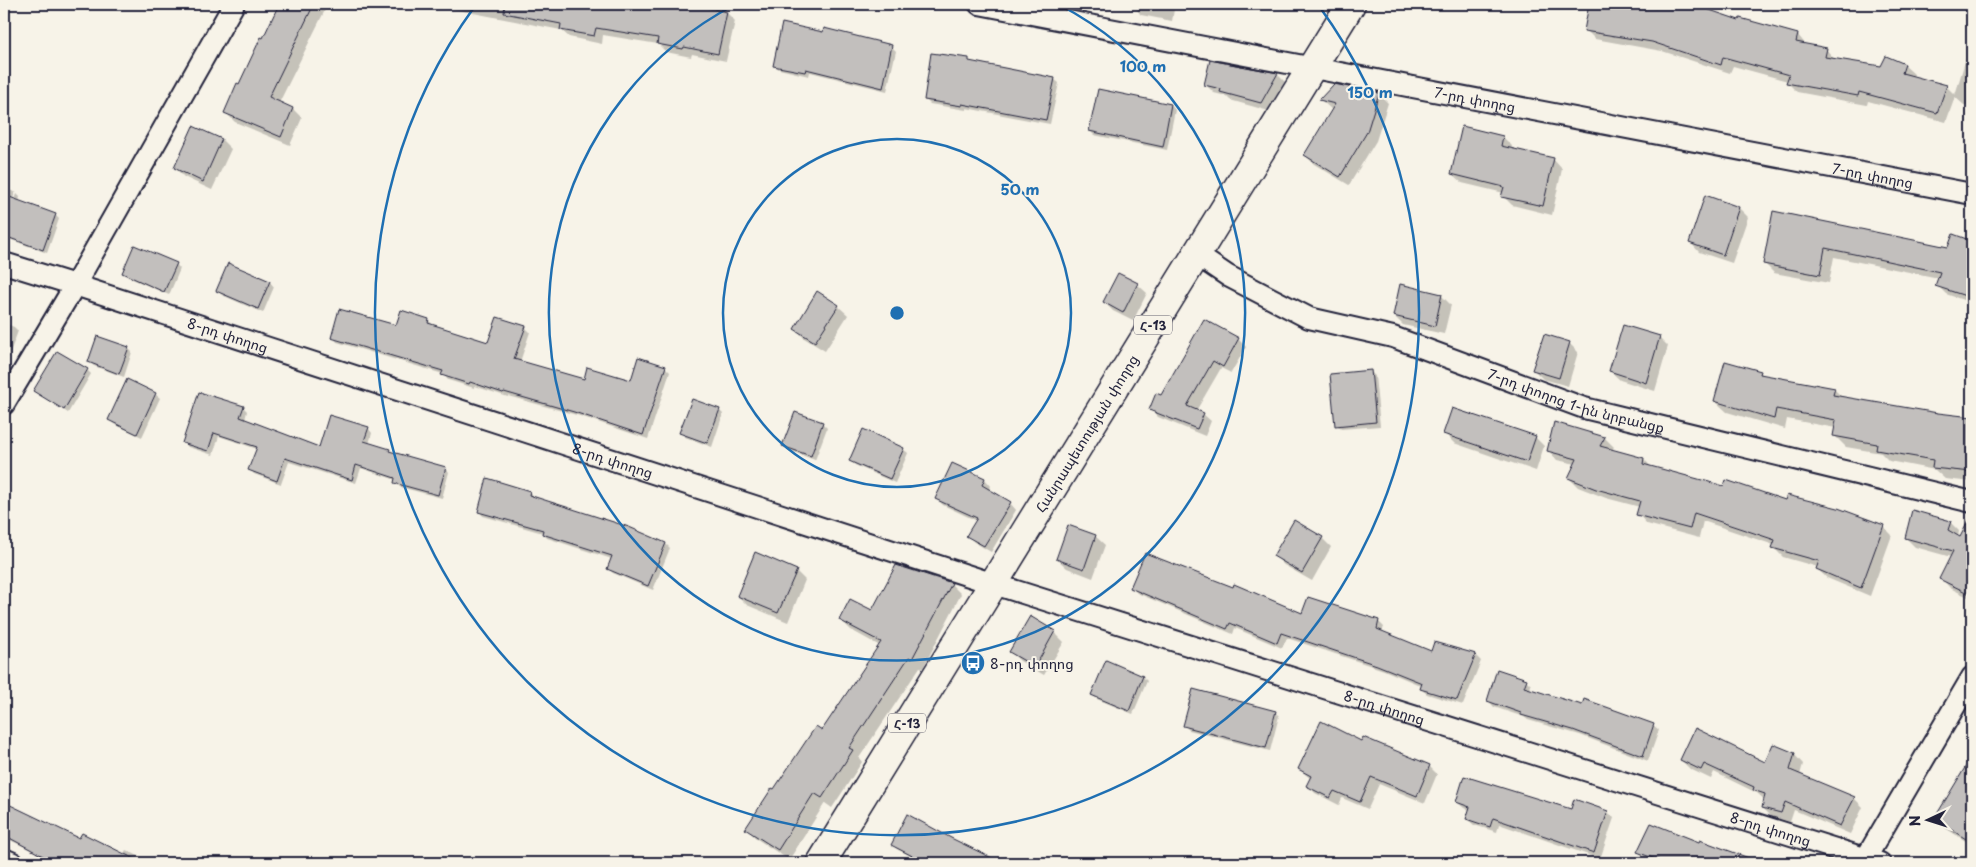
<svg xmlns="http://www.w3.org/2000/svg" width="1976" height="867" font-family="'Playpen Sans','Noto Sans Armenian',sans-serif">
<style>
.shadow{fill:#0003}
.building{fill:#c2bfbd;stroke:#22223b}
.lines{fill:none;stroke-linecap:round;stroke-linejoin:round}
.minor-casing{stroke:#22223b;stroke-width:24}
.primary-casing{stroke:#22223b;stroke-width:31}
.minor{stroke:#f7f3e8;stroke-width:20}
.primary{stroke:#f7f3e8;stroke-width:28}
.ring{fill:none;stroke:#1f6fb2;stroke-width:2.5}
.labels{text-anchor:middle;dominant-baseline:central;stroke-width:4;stroke-linejoin:round;paint-order:stroke}
.shield{fill:#f7f3e8;stroke:#62616f;stroke-width:1}
.shield-label{font-size:12px;font-weight:bold;fill:#22223b}
.street-label{font-size:14px;fill:#22223b;stroke:#f7f3e8}
.poi-label{font-size:14px;fill:#22223b;stroke:#f7f3e8;text-anchor:start}
.centre{fill:#1f6fb2;stroke:#f7f3e8;stroke-width:2.5}
.ring-label{font-size:15px;text-anchor:middle;font-weight:bold;fill:#1f6fb2;stroke:#f7f3e8;stroke-width:4;stroke-linejoin:round;paint-order:stroke}
</style>
<rect width="100%" height="100%" fill="#f7f3e8"/>
<filter id="ink" filterUnits="userSpaceOnUse"><feTurbulence type="fractalNoise" baseFrequency=".02" numOctaves="2"/><feDisplacementMap in="SourceGraphic" scale="10" xChannelSelector="R" yChannelSelector="G"/><feConvolveMatrix kernelMatrix="1 2 1 2 8 2 1 2 1" color-interpolation-filters="sRGB"/></filter>
<g filter="url(#ink)">
<path class="shadow" d="M280 4H328L279 103 293 109 302 118 290 145 235 122 226 113Z
M434 4H655L665 5 666 4H682L727 13 735 21 726 61 692 54 691 57 666 52 658 44 603 35 602 44 569 37 561 30 437 6Z
M1025 4H1072L1070 14Z
M1138 4H1175L1172 21 1141 15 1137 10Z
M1590 4H1623L1657 10 1659 4H1685L1740 21 1798 35 1806 45 1826 49 1835 60 1882 67 1904 65 1914 74 1913 78 1947 87 1955 95 1966 58 1972 60V108L1964 105 1955 97 1946 122 1868 101 1867 105 1797 92 1788 83V81L1733 66 1730 73 1662 51 1595 39 1586 30Z
M824 33 891 46 896 51 887 91 810 72 809 76 779 69 774 65Z
M968 60 972 63 1054 79 1059 83 1050 124 966 108V110L930 104 926 100Z
M1277 74 1285 82 1269 111 1230 100 1226 96 1214 93 1206 85Z
M1379 94 1388 103 1376 141 1349 185 1314 164 1305 155 1332 110 1321 100Z
M1171 105 1175 110 1167 150 1094 135 1090 131Z
M194 127 222 140 231 149 212 190 184 177 175 168Z
M1503 137 1512 146 1511 150 1553 159 1562 169 1552 215 1512 205 1503 196 1504 193 1462 183 1452 174Z
M4 188 17 193H15L11 204 13 205 17 194 20 197 19 202 55 215 59 219 47 253 4 237Z
M1706 196 1739 208 1748 217 1732 263 1699 252 1690 242Z
M1774 212 1949 249 1954 236 1972 242V303L1946 294 1937 285 1939 278 1834 257 1829 283 1774 273 1765 264Z
M176 264 180 269 169 295 128 277 123 273Z
M229 264 270 282 274 287 263 313 222 295 218 291Z
M1137 284 1147 293 1133 321 1113 311 1104 302Z
M1401 286 1442 296 1451 305 1444 334 1403 325 1394 316Z
M838 306 848 315 825 351 804 338 795 328Z
M428 320 433 325 489 344 525 327 530 332 520 362 585 380 632 381 665 367 670 372 648 439 580 416 508 396V397L474 386V388L448 380 443 374 337 342 333 337Z
M4 323 14 327 18 331 8 358 4 356Z
M1659 337 1668 346 1655 391 1620 380 1610 371Z
M1238 339 1246 347 1231 373 1221 368 1196 411 1203 414 1211 421 1205 436 1158 417 1151 409Z
M1569 343 1578 352 1568 386 1543 379 1534 370Z
M128 348 132 352 124 377 94 366 89 362Z
M87 370 91 374 68 413 34 391Z
M1370 371 1375 376 1380 426 1341 429 1337 425Z
M1760 372 1764 376 1834 389 1843 398 1938 414 1972 418V482L1945 479 1935 470 1889 461 1881 453 1846 447 1835 436 1836 428 1787 419 1785 429 1727 412 1715 401Z
M155 394 160 398 142 437 114 424 110 420Z
M243 407 247 411 245 420 320 449 368 428 372 433 369 444 389 450 392 453 445 468 449 472 442 498 400 487 395 482 396 480 361 468 356 483 289 462 281 484 254 474 250 469 257 449 219 436 213 455 188 447 184 442Z
M719 410 723 414 712 447 685 437 681 433Z
M822 423 827 428 815 460 788 450 784 446Z
M1445 434 1535 437 1544 446 1536 471 1454 443Z
M1605 438 1614 447 1612 450 1644 459 1652 468 1725 488 1883 526 1892 535 1870 596 1827 578 1817 569 1818 567 1783 557 1774 548V545L1703 521 1699 538 1647 524 1638 514 1640 507 1606 498 1578 487 1569 478 1576 464 1557 460 1548 450Z
M903 449 908 453 895 483 855 465 850 460Z
M952 465 985 479 991 486 989 491 1010 503 1016 510 991 552 974 542 968 535 977 521 943 505 937 499Z
M488 480 530 492 534 498 628 528 666 544 670 548 653 590 613 573 608 568 612 559 547 538 543 533 483 516 479 511Z
M1950 522 1959 531 1958 537 1972 544V599L1950 588 1941 578 1951 557 1915 547 1906 538Z
M1095 536 1105 545 1093 578 1067 568 1057 559Z
M1322 538 1331 547 1312 581 1284 565 1275 556Z
M796 571 805 580 788 622 747 605 738 596Z
M951 584 961 594 923 668 920 667 859 758 862 762 832 808 825 803 789 860 757 839 747 829 774 791 822 732 880 646 851 630 841 620 873 612Z
M1132 587 1303 615 1379 622 1384 627 1382 632 1432 653 1435 643 1476 656 1481 661 1463 705 1427 694 1421 689 1422 686 1384 670 1287 638 1282 648 1235 628 1233 634 1137 593Z
M1030 618 1054 632 1064 642 1044 675 1020 661 1011 652Z
M1106 662 1143 677 1147 681 1133 714 1097 699 1092 695Z
M1526 680 1531 685 1530 690 1653 725 1659 730 1648 761 1580 735 1528 720 1524 717 1494 707 1489 701Z
M1275 712 1279 716 1270 751 1189 730 1185 726Z
M1362 743 1429 766 1437 774 1425 803 1379 784 1368 809 1342 798 1339 805 1315 793 1308 785 1311 779 1299 769Z
M1794 754 1803 764 1800 775 1854 798 1863 807 1850 834 1794 810 1790 822 1772 817 1763 808 1765 800 1757 793 1714 772 1711 779 1690 769 1681 760 1766 763Z
M1972 763V845L1945 828 1936 819Z
M1457 802 1608 812 1614 818 1600 859 1499 824 1497 832 1474 825 1467 819 1470 810 1464 808Z
M4 803 80 840 123 855 126 850 153 863H31L37 853 4 837Z
M950 839 1000 863H924L897 849 892 844Z
M1700 843 1754 861 1756 863H1657L1646 859 1639 852Z"/>
<path class="building" d="M279 4H314L269 97 293 108 281 137 224 113 237 83 239 84 261 37 263 38Z
M505 4H691L727 12 718 54 684 47 683 49 657 44 658 38 596 28 594 36 560 30 561 24 504 13Z
M1589 4H1630L1656 8 1657 4H1692L1739 20 1740 18 1798 34 1796 42 1827 48 1825 57 1881 66 1886 56 1905 64 1902 73 1947 85 1937 113 1859 92 1858 96 1786 83 1789 75 1723 57 1721 65 1652 42 1584 31Z
M782 23 823 32 824 28 892 45 883 88 806 69 805 72 773 66Z
M931 53 969 58V61L1055 78 1046 120 962 104V106L924 100Z
M1210 60 1278 73 1261 103 1220 92 1221 89 1204 85Z
M1334 84 1379 93 1367 132 1340 177 1304 155 1335 104 1319 100Z
M1098 89 1171 104 1163 147 1089 131Z
M193 126 222 139 203 182 174 168Z
M1462 126 1503 136 1501 146 1554 158 1543 206 1501 197 1504 187 1451 174Z
M4 195 56 214 43 250 4 236Z
M1705 195 1739 207 1723 255 1689 243Z
M1773 211 1948 247 1953 234 1972 241V298L1935 286 1940 272 1825 248 1820 275 1763 264Z
M134 245 177 263 164 292 122 273Z
M228 263 270 281 258 309 216 291Z
M1118 273 1138 283 1123 313 1103 302Z
M1400 284 1442 294 1435 326 1393 316Z
M817 291 839 305 815 342 794 329Z
M339 309 396 325 401 310 429 319 428 323 488 342 497 317 526 326 514 359 584 379 587 367 631 380 638 357 666 366 643 435 574 412 504 392 503 393 470 382 469 384 441 375 443 371 331 338Z
M1204 319 1239 338 1223 367 1213 361 1187 406 1204 413 1197 429 1149 410 1156 393 1161 395Z
M1623 325 1660 336 1646 383 1609 371Z
M1544 334 1570 342 1559 378 1532 370Z
M97 336 129 347 119 374 88 362Z
M57 351 88 369 64 410 33 391Z
M1725 361 1761 371 1760 374 1835 388 1833 395 1938 413 1972 417V472L1932 468 1933 460 1876 450 1877 444 1833 436 1836 420 1776 409 1774 419 1714 401Z
M1371 370 1376 422 1335 426 1330 374Z
M127 379 156 393 137 434 108 420Z
M199 392 244 406 240 417 319 447 329 415 369 427 364 441 390 449 389 451 446 467 438 495 394 483 395 478 356 465 352 480 285 458 277 481 248 470 257 447 214 433 208 451 182 443Z
M692 399 720 409 707 443 679 433Z
M1452 408 1536 436 1527 462 1443 434Z
M795 412 823 422 811 456 782 446Z
M1554 422 1605 437 1600 446 1644 458 1643 464 1724 486 1726 480 1785 500 1787 495 1838 508 1884 525 1861 588 1816 569 1819 561 1772 548 1775 540 1694 513 1690 529 1636 515 1640 501 1596 489 1568 478 1577 459 1547 451Z
M863 429 904 448 890 479 849 461Z
M952 463 985 478 982 485 1011 502 984 546 966 536 977 518 935 499Z
M487 478 530 491 529 495 629 527 666 543 648 586 607 569 612 556 542 534 543 530 478 512Z
M1912 510 1951 521 1948 530 1960 537 1972 514V595L1939 579 1953 551 1905 538Z
M1294 520 1323 537 1302 573 1273 556Z
M1068 525 1096 535 1084 569 1056 559Z
M755 552 797 570 778 613 737 596Z
M1145 553 1233 587 1234 584 1302 613 1308 597 1379 620 1377 629 1431 651 1434 642 1476 654 1457 700 1420 689 1422 683 1377 665 1281 633 1277 643 1230 623 1227 629 1130 588Z
M896 565 952 583 912 659 909 657 849 748 853 750 822 798 814 793 778 850 745 829 772 788 774 789 816 726 822 730 881 642 839 620 850 599 872 610Z
M1030 616 1055 631 1035 667 1009 652Z
M1106 660 1143 676 1129 711 1091 695Z
M1497 669 1527 679 1524 687 1582 705 1584 699 1654 724 1643 756 1573 730 1521 715V713L1487 701Z
M1193 689 1276 711 1266 748 1183 726Z
M1321 721 1361 741 1363 737 1430 765 1417 796 1371 777 1360 802 1334 791 1330 798 1306 786 1311 776 1298 769Z
M1695 728 1765 762 1773 744 1795 753 1790 770 1855 797 1840 826 1785 802 1781 813 1762 808 1765 794 1753 790 1754 787 1704 764 1701 770 1680 760Z
M1972 756V828L1966 839 1934 819Z
M1464 776 1571 809 1574 799 1608 811 1594 853 1493 818 1490 827 1466 819 1470 807 1456 802Z
M4 802 79 838 82 833 143 863H56L4 835Z
M907 814 951 838 1002 863H926L891 845Z
M1651 823 1699 842 1700 840 1757 861V863H1666L1637 852Z"/>
<g class="lines">
<g class="minor-casing">
<g id="minor">
<path id="s1" d="M979 4 1972 194"/>
<path id="s2" d="M1197 255 1228 276 1309 318 1393 337 1584 408 1972 502"/>
<path id="s3" d="M4 263 75 285 994 584 1880 863"/>
<path d="M4 404 75 285 234 4"/>
<path d="M4 859 13 863"/>
<path d="M1863 863 1972 677"/>
</g>
</g>
<g class="primary-casing">
<g id="primary">
<path id="s4" d="M821 863 1351 4"/>
</g>
</g>
<use href="#minor" class="minor"/>
<use href="#primary" class="primary"/>
</g>
</g>
<g class="ring">
<circle cx="897" cy="313" r="174"/>
<path d="M1058 4A348 348 0 1 1 736 4"/>
<path d="M1319 6A522 522 0 1 1 475 6"/>
</g>
<defs>
<g id="bus-disc" transform="scale(1.25)"><circle r="9.5" fill="#1f6fb2" stroke="#f7f3e8"/><path d="M-5-6H5V4H4V6H2V4H-2V6H-4V4H-5ZM-3.5-4V0h7V-4ZM-3.5 1.2v1.5H-2V1.2ZM2 1.2v1.5H3.5V1.2Z" fill="#fff"/></g>
</defs>
<g fill-rule="evenodd">
<use href="#bus-disc" x="973" y="663"/>
</g>
<g class="labels">
<g class="shield">
<rect x="1134" y="315.5" width="38" height="19" rx="4"/>
<rect x="888" y="713.5" width="38" height="19" rx="4"/>
</g>
<g class="shield-label">
<text x="1153" y="325">Հ-13</text>
<text x="907" y="723">Հ-13</text>
</g>
<g class="street-label">
<text stroke="none"><textPath href="#s1" startOffset="505">7-րդ փողոց</textPath></text>
<text stroke="none"><textPath href="#s1" startOffset="910">7-րդ փողոց</textPath></text>
<text stroke="none"><textPath href="#s3" startOffset="235">8-րդ փողոց</textPath></text>
<text stroke="none"><textPath href="#s2" startOffset="409">7-րդ փողոց 1-ին նրբանցք</textPath></text>
<text stroke="none"><textPath href="#s4" startOffset="505">Հանրապետության փողոց</textPath></text>
<text stroke="none"><textPath href="#s3" startOffset="640">8-րդ փողոց</textPath></text>
<text stroke="none"><textPath href="#s3" startOffset="1450">8-րդ փողոց</textPath></text>
<text stroke="none"><textPath href="#s3" startOffset="1855">8-րդ փողոց</textPath></text>
</g>
<g class="poi-label">
<text x="990" y="663">8-րդ փողոց</text>
</g>
</g>
<circle cx="897" cy="313" r="8" class="centre"/>
<g class="ring-label">
<text x="1143" y="72">100 m</text>
<text x="1370" y="98">150 m</text>
<text x="1020" y="195">50 m</text>
</g>
<rect width="1976" height="867" fill="none" stroke="#f7f3e8" stroke-width="20"/>
<rect x="10" y="10" width="1956" height="847" fill="none" stroke="#22223b" stroke-width="2" filter="url(#ink)"/>
<g transform="translate(1928 820) rotate(266)" stroke="#f7f3e8" stroke-width="4" paint-order="stroke">
<path d="M0-4L9 19L0 12L-9 19Z" fill="#22223b"/>
<text y="-8" font-size="14" font-weight="bold" text-anchor="middle" fill="#22223b">N</text>
</g>
</svg>
